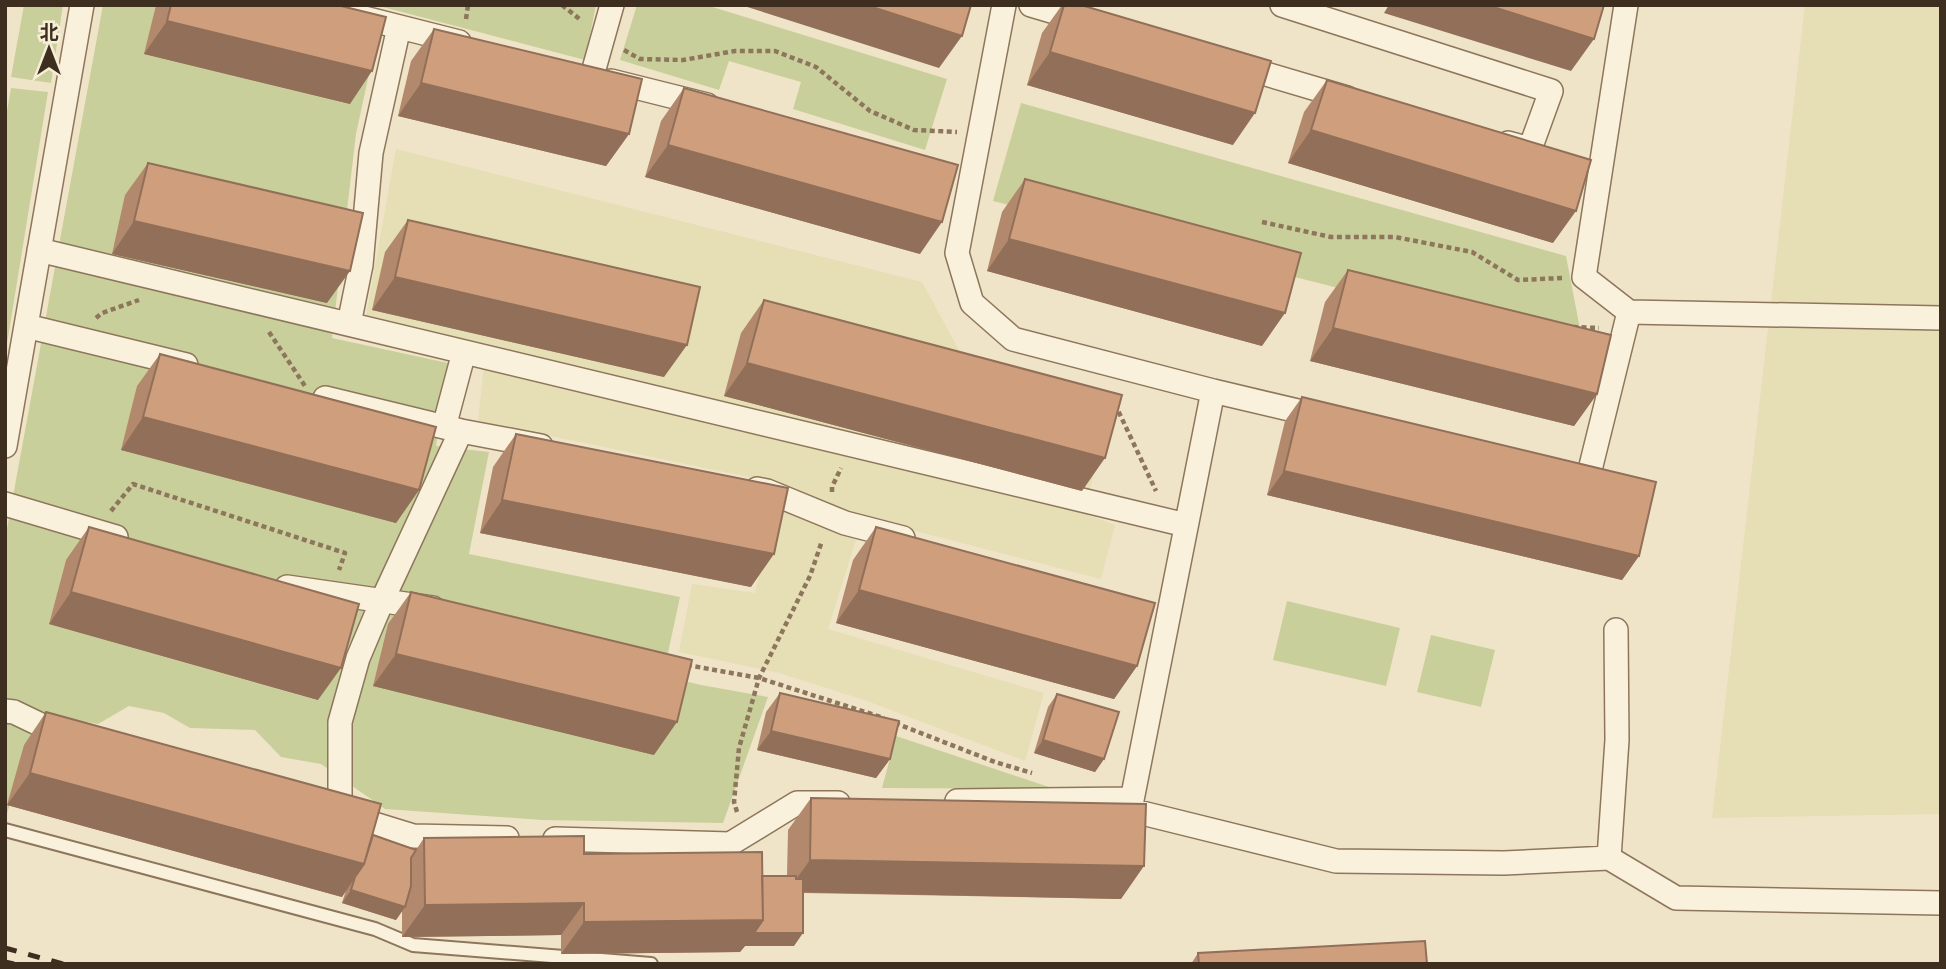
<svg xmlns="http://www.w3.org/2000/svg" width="1946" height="969" font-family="'Zilla Slab','Noto Sans SC',serif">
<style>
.farmland{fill:#e6deb5}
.green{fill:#c9cf9b;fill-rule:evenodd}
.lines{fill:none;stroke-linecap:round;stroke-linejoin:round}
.service-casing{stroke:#8d765c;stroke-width:16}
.minor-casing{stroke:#8d765c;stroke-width:26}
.path{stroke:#8d765c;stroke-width:4.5;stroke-dasharray:5 3.5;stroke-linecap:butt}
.service{stroke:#faf1dc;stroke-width:12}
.minor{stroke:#faf1dc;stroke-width:23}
.rail{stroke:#3d2e20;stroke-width:5;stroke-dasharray:12 12;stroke-linecap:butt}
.wall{fill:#b2896c}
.shaded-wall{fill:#916f58}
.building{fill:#cf9f7d;stroke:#916f58;stroke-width:2}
</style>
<rect width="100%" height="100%" fill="#f0e4c8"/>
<path class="farmland" d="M1805 5H1941V814L1712 818Z
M396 149 922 282 961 354 1110 416 1083 513 1115 525 1101 579 853 515 772 482 478 421 486 346 366 316Z
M775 508 856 540 828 629 1044 693 1025 761 867 701 779 673 679 652 692 584 755 593Z"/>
<path class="green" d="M24 5H63L51 83 11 77Z
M103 5H156L145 54 349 104 377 37 356 134 332 338 448 363 436 446 489 452 469 554 680 597 663 676 701 685 768 697 723 823 542 820 385 809 321 764 281 757 255 730 190 728 164 713 129 706 98 724 39 714 5 820V540ZM66 560 317 700 49 624Z
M375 5H596L585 60Z
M637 5H706L947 79 925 150 793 109 801 82 729 61 719 90 620 60Z
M11 88 48 92 5 356V123Z
M1021 103 1566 256 1584 350 993 201Z
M1287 601 1400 628 1386 686 1273 660Z
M1431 635 1495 650 1481 707 1417 692Z
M896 736 1055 789 882 788Z"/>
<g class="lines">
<g class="service-casing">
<path id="service" d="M5 830 375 929 413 945 651 964"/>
</g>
<g class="minor-casing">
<path id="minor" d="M313 5 459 42
M1004 5 957 253 972 303 1013 339 1213 391 1130 810 1336 861 1504 863 1609 858 1617 740 1616 630
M1031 5 1085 21
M1282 5 1551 91 1530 149 1508 143
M1626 5 1584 277 1629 312 1941 318
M1239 66 1347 98
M592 76 612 5
M611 81 707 105
M39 250 1186 525
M349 324 361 265 371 153 399 27
M26 326 186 365
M1213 391 1323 417
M325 398 461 431 541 446
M444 427 464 352
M5 446 82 5
M1588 478 1629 312
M757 489 767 491 845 523 903 538
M5 504 116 537
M287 587 433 608
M5 711 14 712 41 725 67 733
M957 801 1132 799
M340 814V722L358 658 382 601 461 431
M348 816 413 836 507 838
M555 839 730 844 797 803H838
M1609 858 1676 898 1941 903"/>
</g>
<path class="path" d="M562 5 582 21
M466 19 468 5
M624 50 640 59 683 60 735 51H775L816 67 870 111 914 130 957 132
M1262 222 1331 237H1395L1472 252 1518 280 1562 278
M96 318 102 313 139 300
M1573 327 1599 328
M269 332 305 386
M1115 404 1156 491
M832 492V487L841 468
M111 511 133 484 345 553 339 570
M687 665 759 678 884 718
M895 723 995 762 1032 773
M737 812 734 802 739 748 759 678 810 576 822 541"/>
<use href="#service" class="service"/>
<use href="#minor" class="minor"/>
<path class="rail" d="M5 948 63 964
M5 962 14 964"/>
</g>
<path class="wall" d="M156 5H337L350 104 144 54Z
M1062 5H1081L1233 145 1027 85 1042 33Z
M434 29 629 134 606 166 398 116 411 61Z
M1327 80 1553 243 1288 163 1304 112Z
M684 88 920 254 645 177 661 121Z
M148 163 327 303 112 254 125 195Z
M1025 179 1262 346 987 271 1002 212Z
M408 220 664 377 372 310 385 252Z
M1348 270 1597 394 1574 426 1310 361 1325 302Z
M764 300 1082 491 724 396 741 333Z
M160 354 419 490 396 523 121 450 137 386Z
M1302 397 1639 556 1622 580 1267 495 1285 421Z
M516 434 751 587 480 533 493 467Z
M89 527 318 700 49 624 66 560Z
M876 527 1137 666 1114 699 836 623 853 560Z
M411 592 654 755 373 686 388 624Z
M780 693 890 759 876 778 757 750 766 712Z
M1057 694 1104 759 1095 772 1034 753 1048 707Z
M46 712 416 850 424 838 584 854 762 876H787L788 830 811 798 1121 899 803 893 794 946H745L740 952 561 954V935L402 937V911L396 920 342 903 346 890 342 897 7 805 24 745Z
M1198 953 1427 964H1191Z"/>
<path class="shaded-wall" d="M741 5H866L962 36 939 68Z
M1389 5H1487L1594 39 1571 71 1384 13Z
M167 21 372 71 350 104 144 54Z
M1050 52 1255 113 1233 145 1027 85Z
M421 83 629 134 606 166 398 116Z
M1311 130 1576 211 1553 243 1288 163Z
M668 145 942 222 920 254 645 177Z
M134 221 350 271 327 303 112 254Z
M1009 239 1285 313 1262 346 987 271Z
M395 277 687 345 664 377 372 310Z
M1333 328 1597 394 1574 426 1310 361Z
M747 363 1105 458 1082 491 724 396Z
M143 417 419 490 396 523 121 450Z
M1284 471 1639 556 1622 580 1267 495Z
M502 500 774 554 751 587 480 533Z
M859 590 1137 666 1114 699 836 623Z
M71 592 341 668 318 700 49 624Z
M396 654 677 722 654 755 373 686Z
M771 731 890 759 876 778 757 750Z
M1043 740 1104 759 1095 772 1034 753Z
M30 773 364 864 342 897 7 805Z
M810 860 1144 866 1121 899 787 892Z
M351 890 405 907 396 920 342 903Z
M584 903 561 935 402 937 425 905Z
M763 920 803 933 794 946H745L740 952 561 954 584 922Z"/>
<path class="building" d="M171 5H337L386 17 372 71 167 21Z
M866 5H971L962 36Z
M1064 5H1081L1271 61 1255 113 1050 52Z
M1487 5H1604L1594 39Z
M434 29 642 79 629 134 421 83Z
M1327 80 1591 160 1576 211 1311 130Z
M684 88 958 165 942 222 668 145Z
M148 163 363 213 350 271 134 221Z
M1025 179 1301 253 1285 313 1009 239Z
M408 220 700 287 687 345 395 277Z
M1348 270 1611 335 1597 394 1333 328Z
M764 300 1122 395 1105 458 747 363Z
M160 354 436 427 419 490 143 417Z
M1302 397 1656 482 1639 556 1284 471Z
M516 434 788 488 774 554 502 500Z
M89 527 359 604 341 668 71 592Z
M876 527 1155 603 1137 666 859 590Z
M411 592 692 660 677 722 396 654Z
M780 693 899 721 890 759 771 731Z
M1057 694 1119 712 1104 759 1043 740Z
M46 712 381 804 364 864 30 773Z
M811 798 1146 804 1144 866 810 860Z
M373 835 416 850 411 858V886L405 907 351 890 355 877 364 864Z
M584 836V854L762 852 763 920 584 922V903L425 905 424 838Z
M762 876H796V879H803V933H754L763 920Z
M1425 941 1427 964H1199L1198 953Z"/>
<rect width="1946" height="969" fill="none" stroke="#3d2e20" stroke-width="14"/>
<g transform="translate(49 49)" stroke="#f7eed8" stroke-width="5" paint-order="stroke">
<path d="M0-5L12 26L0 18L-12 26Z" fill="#3d2e20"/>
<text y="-10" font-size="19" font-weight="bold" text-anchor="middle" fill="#3d2e20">北</text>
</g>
</svg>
